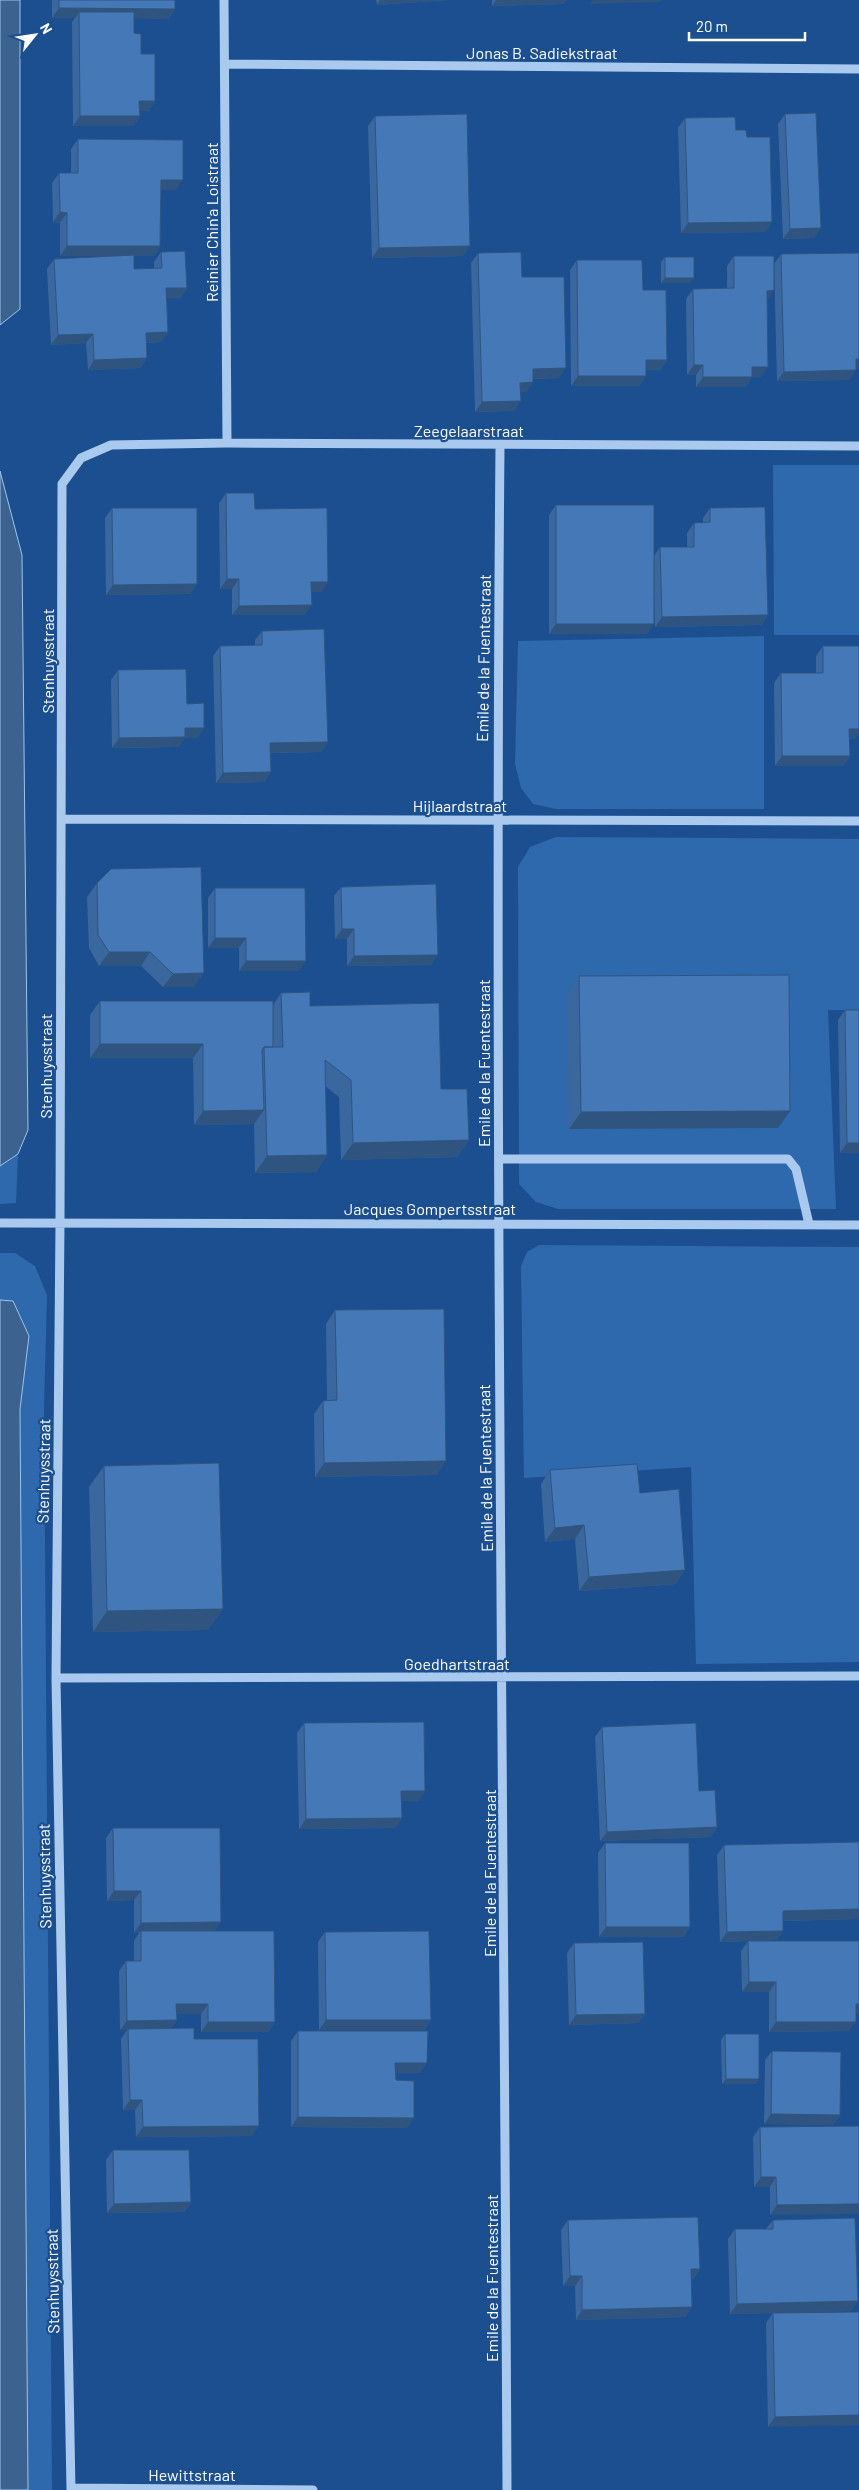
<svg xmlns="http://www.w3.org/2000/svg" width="859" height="2490" font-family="Barlow,sans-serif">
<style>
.green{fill:#2e69ad}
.water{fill:#3c6290;stroke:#9cc4f0}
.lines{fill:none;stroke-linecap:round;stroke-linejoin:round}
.minor{stroke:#a9c9ee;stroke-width:9}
.wall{fill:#3a679d}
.shaded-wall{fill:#305480}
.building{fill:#4478b7;stroke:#305480}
.labels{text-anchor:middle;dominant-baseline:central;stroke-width:4.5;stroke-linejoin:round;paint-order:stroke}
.street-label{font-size:16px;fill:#fff;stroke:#1b4f8f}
</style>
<rect width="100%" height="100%" fill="#1b4f8f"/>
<path class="green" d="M773 465H859V635H774Z
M764 636V809H556L533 804 521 788 515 764 518 641Z
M556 837 859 839V1010H828L836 1209H558L536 1202 519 1184 518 867 530 847Z
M18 1154 16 1203 0 1204V1166Z
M539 1245 859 1247V1662L696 1664 691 1467 524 1478 521 1266 527 1252Z
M0 1253H15L35 1266 47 1295 44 1409 52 2490H28L20 1409 29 1336 13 1301 0 1300Z"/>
<path class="water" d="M0 0H20V309L0 325Z
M0 471 22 555 28 1130 18 1154 0 1166Z
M0 1300 13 1301 29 1336 20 1409 28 2490H0Z"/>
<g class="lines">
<path class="minor" d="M224 0 227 443
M225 64 859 69
M500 446C494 1127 504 1809 507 2490
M61 819 859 821
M499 1159H788L796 1169 809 1224
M0 1223 859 1225
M56 1678 859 1676
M71 2488 313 2490
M71 2490 56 1678 60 1223 62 484 81 458 111 445 227 443 859 446"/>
</g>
<path class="wall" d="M52 0H175V9L168 19 134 18V33L155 101 148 111H139L140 116 133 126H73L72 22 75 18H52Z
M376 0H448L377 5Z
M492 0H566L563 4 492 6Z
M785 114 814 238 783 239 778 124Z
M375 116 463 256 372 258 368 126Z
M685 118 736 130 747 137 772 222 765 232 681 233 678 128Z
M78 139 176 190H161L160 246 154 256H134V269L154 268V262L161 252 187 288 180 298H167L168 332 161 342 146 343 147 358 140 368 88 370 86 343 51 345 47 269 54 259 115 256H60V223L53 222 52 183 59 173H71V149Z
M478 253 522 277 559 378 533 379V382L526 392H521L514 411 475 412 471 263Z
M781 254 856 369 849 380 777 381 774 264Z
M734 256 767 300 761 377H752L745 387H696V375H687L686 299 693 289 727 288V266Z
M665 257 690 283H661V262Z
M577 260 643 290 667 360 660 370H646V376L639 386H571L570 270Z
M226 493 255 509 322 592H312L305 615H232V589H220L219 503Z
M556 505 654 556 660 547H687V533L694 523H703V518L710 508 768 615 761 625 655 627 654 594 647 634H549V515Z
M112 508 197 584 190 594 106 595 105 518Z
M262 631 328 742 321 752 271 753V772L264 782 216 783 213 656 220 646 255 645V640Z
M823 646H859V732L855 738 849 739 850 756 843 766H775L774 683 781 673H816V656Z
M118 670 187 704 204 728 197 738H185L178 747 112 748 111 680Z
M97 883 194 987H163L141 966H99L89 948 87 897Z
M341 887 431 965 347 966V939H335L334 896Z
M215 888 299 971H239V948H208V898Z
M579 976 790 1111 778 1128 569 1129 567 993Z
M281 993 310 1006 441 1089 469 1140 457 1157 341 1160 339 1097 325 1086 327 1155 316 1172 255 1173 254 1124 194 1125 193 1058H90V1015L100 1001 273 1005Z
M845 1010 859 1153H840L838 1020Z
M335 1310 437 1475 315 1477 314 1414 323 1401 327 1400 326 1324Z
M104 1466 208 1630 93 1632 89 1487Z
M550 1470 640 1493 676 1584 579 1591 575 1539 545 1542 541 1484Z
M304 1723 425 1791 418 1801H402V1818L395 1828 299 1829 297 1733Z
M602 1727 699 1791 717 1827 710 1837 600 1841 595 1737Z
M113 1828 215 1931 275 2022 268 2032H201V2014H176L177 2020 171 2028 194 2039 252 2136 136 2137 135 2110H123L121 2039 127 2030H120L119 1971 126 1961H134V1941L139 1933H134V1900L107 1901 106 1838Z
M605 1843 690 1927 683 1937H599L598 1853Z
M724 1845 859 1919 783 1921V1931L776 1940 755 1941 859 2014H856L849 2031 769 2032V1992H742L741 1951 748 1941 720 1942 717 1855Z
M325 1932 431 2020 424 2030H319L318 1942Z
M574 1943 645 2014 638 2023 569 2025 567 1953Z
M298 2031 420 2073H395L396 2080 407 2128 291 2127V2041Z
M725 2034 759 2079 755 2084H722L721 2040Z
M772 2051 840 2115 833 2125 764 2124 765 2060Z
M859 2126 770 2215V2187H754L753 2137 760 2127Z
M113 2150 191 2202 184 2212 107 2213 106 2160Z
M568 2220 700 2269 693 2279H691L692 2307 685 2317 576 2320 575 2286H563L561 2230Z
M773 2220 858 2301 851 2311 730 2314 728 2239 735 2229H766Z
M859 2312 768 2427 766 2323 773 2313Z"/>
<path class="shaded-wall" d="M380 0H448L377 5Z
M496 0H566L563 4 492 6Z
M593 0H662L660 2 590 4Z
M59 8 175 9 168 19 79 18V12L75 18H52Z
M139 101H155L148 111H132Z
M80 116H140L133 126H73Z
M161 180H183L176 190H154Z
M60 212 67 213 60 223 53 222Z
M772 222 765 232 681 233 688 223Z
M821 228 814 238 783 239 790 229Z
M67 246H160L154 256H60Z
M470 246 463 256 372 258 379 248Z
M665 278H694L690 283H661Z
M166 288H187L180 298H159Z
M774 290 768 300 767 291Z
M168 332 161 342 139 343 146 333Z
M93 334 86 343 51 345 58 335Z
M147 358 140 368 88 370 94 360Z
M856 359H859V369H849Z
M646 360H667L660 370H639Z
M694 365H703L696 375H687Z
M752 367H768L761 377H752L745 387H696L703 377Z
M566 368 559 378 526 379 533 369Z
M856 370 849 380 777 381 784 372Z
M578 376H646L639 386H571Z
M533 382 526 392 513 393 520 383Z
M521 401 514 411 475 412 482 402Z
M227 579H239L232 589H220Z
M311 582H328L322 592H304Z
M197 584 190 594 106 595 113 585Z
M312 605 305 615H232L239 606Z
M768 615 761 625 655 627 662 617Z
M556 624H654L647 634H549Z
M185 728H204L197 738H185L178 747 112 748 119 738Z
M849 729H859V732L855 738 842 739Z
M328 742 321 752 264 753 270 743Z
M782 756H850L843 766H775Z
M271 772 264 782 216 783 223 773Z
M342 929H354L347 939H335Z
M215 938H246L239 948H208Z
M109 952H150L141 966H99Z
M438 955 431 965 347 966 354 956Z
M246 961H306L299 971H239Z
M204 973 194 987H163L173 974Z
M100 1044H203L193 1058H90Z
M264 1110 254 1124 194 1125 203 1111Z
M790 1111 778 1128 569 1129 581 1112Z
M469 1140 457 1157 341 1160 353 1143Z
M847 1143H859V1153H840Z
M327 1155 316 1172 255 1173 267 1156Z
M446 1461 437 1475 315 1477 324 1463Z
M584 1525 575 1539 545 1542 555 1528Z
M685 1570 676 1584 579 1591 589 1577Z
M223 1609 208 1630 93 1632 107 1611Z
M401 1791H425L418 1801H394Z
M402 1818 395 1828 299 1829 306 1819Z
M717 1827 710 1837 600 1841 607 1832Z
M114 1891H141L134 1900 107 1901Z
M859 1909V1919L776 1921 783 1911Z
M221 1922 214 1932 141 1931 139 1933H134L141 1923Z
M606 1927H690L683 1937H599Z
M783 1931 776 1940 720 1942 727 1932Z
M749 1982H776L769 1992H742Z
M176 2004H208L201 2014H169Z
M856 2004H859V2014H849Z
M645 2014 638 2023 569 2025 576 2015Z
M177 2020 170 2030 128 2029 127 2030H120L127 2021Z
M326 2020H431L424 2030H319Z
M208 2022H275L268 2032H201Z
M776 2022H856L849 2031 769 2032Z
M395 2063H427L420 2073H388Z
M726 2079H759L755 2084H722Z
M130 2100H142L135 2110H123Z
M771 2114 840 2115 833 2125 764 2124Z
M298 2117 414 2118 407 2128 291 2127Z
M259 2126 252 2136 136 2137 143 2127Z
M761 2177H776L770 2187H754Z
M191 2202 184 2212 107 2213 114 2204Z
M859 2204V2214L770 2215 777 2205Z
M691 2269H700L693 2279H684Z
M570 2276H582L575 2286H563Z
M858 2301 851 2311 730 2314 737 2304Z
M692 2307 685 2317 576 2320 582 2310Z
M859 2415V2425L768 2427 775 2417Z"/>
<path class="building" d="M59 0H175V9L59 8Z
M79 12H134V33L141 34V54H155V101H139L140 116H80Z
M816 113 821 228 790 229 785 114Z
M467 114 470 246 379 248 375 116Z
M735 117 736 130H746L747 137H770L772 222 688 223 685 118Z
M78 139 183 140V180H161L160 246H67V213L60 212 59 173H78Z
M185 251 187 288H166L168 332 146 333 147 358 94 360 93 334 58 335 54 259 134 255V269L162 268 161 252Z
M521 252 522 277H564L566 368 533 369V382L520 383 521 401 482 402 478 253Z
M859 253V359H856V370L784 372 781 254Z
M734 256H774V290L767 291 768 367H752V377H703V365H694L693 289 734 288Z
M665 257H694V278H665Z
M577 260H642L643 290H666L667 360H646V376H578Z
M226 493H254L255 509 327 508 328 582H311L312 605 239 606V579H227Z
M556 505H654V624H556Z
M765 507 768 615 662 617 660 547H694V523L710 522V508Z
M112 508H197V584L113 585Z
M324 629 328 742 270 743 271 772 223 773 220 646 262 645V631Z
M823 646H859V729H849L850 756H782L781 673H823Z
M186 669 187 704 204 703V728H185V737L119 738 118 670Z
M201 867 204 973 173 974 150 952H109L98 935 97 883 111 869Z
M436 884 438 955 354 956V929H342L341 887Z
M215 888H305L306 961H246V938H215Z
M789 975 790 1111 581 1112 579 976Z
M310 992V1006L439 1003 441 1089H467L469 1140 353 1143 351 1080 325 1060 327 1155 267 1156 264 1047H283L281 993Z
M100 1001H273V1047H264L262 1050 264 1110 203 1111V1044H100Z
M845 1010H859V1143H847Z
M444 1309 446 1461 324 1463 323 1401 337 1400 335 1310Z
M219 1463 223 1609 107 1611 104 1466Z
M637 1464 640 1493 679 1489 685 1570 589 1577 584 1525 555 1528 550 1470Z
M424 1722 425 1791H401L402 1818 306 1819 304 1723Z
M696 1723 699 1791 715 1790 717 1827 607 1832 602 1727Z
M113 1828H220L221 1922 141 1923V1891H114Z
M859 1842V1909L783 1911V1931L727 1932 724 1845Z
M605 1843H689L690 1927H606Z
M141 1931H274L275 2022H208V2004H176L177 2020 127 2021 126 1961H141Z
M429 1931 431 2020H326L325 1932Z
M748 1941H859V2004H856V2022H776V1982H749Z
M643 1942 645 2014 576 2015 574 1943Z
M194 2028V2039H258L259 2126 143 2127 142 2100H130L128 2029Z
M298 2031H428L427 2063H395L396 2080 414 2081V2118L298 2117Z
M725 2034H759V2079H726Z
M772 2051 841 2052 840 2115 771 2114Z
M859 2126V2204L777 2205 776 2177H761L760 2127Z
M113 2150H189L191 2202 114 2204Z
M698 2217 700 2269H691L692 2307 582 2310V2276H570L568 2220Z
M855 2218 858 2301 737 2304 735 2229H773V2220Z
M859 2312V2415L775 2417 773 2313Z"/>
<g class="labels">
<g class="street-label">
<text x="542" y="52">Jonas B. Sadiekstraat</text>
<text transform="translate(211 222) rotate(-90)">Reinier Chin'a Loistraat</text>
<text x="469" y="430">Zeegelaarstraat</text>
<text transform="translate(483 658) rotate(-89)">Emile de la Fuentestraat</text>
<text transform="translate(47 661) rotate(-90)">Stenhuysstraat</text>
<text x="460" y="805">Hijlaardstraat</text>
<text transform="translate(483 1063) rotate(-90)">Emile de la Fuentestraat</text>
<text transform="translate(45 1066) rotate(-90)">Stenhuysstraat</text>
<text x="430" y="1208">Jacques Gompertsstraat</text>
<text transform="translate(485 1468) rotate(-91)">Emile de la Fuentestraat</text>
<text transform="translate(43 1471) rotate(-89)">Stenhuysstraat</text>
<text x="457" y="1663">Goedhartstraat</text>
<text transform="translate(489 1873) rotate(-90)">Emile de la Fuentestraat</text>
<text transform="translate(44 1876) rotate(-91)">Stenhuysstraat</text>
<text transform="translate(491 2278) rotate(-90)">Emile de la Fuentestraat</text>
<text transform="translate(52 2281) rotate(-91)">Stenhuysstraat</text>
<text x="192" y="2474">Hewittstraat</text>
</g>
</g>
<g transform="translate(35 35) rotate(60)" stroke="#1b4f8f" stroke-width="4" paint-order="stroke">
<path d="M0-4L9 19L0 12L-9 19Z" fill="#ffffff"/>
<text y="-8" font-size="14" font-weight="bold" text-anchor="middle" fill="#ffffff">N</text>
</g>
<path d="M689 32v8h116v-8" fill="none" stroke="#ffffff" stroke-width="2.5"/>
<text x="696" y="32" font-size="15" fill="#ffffff" stroke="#1b4f8f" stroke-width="4" paint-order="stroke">20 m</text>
</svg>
